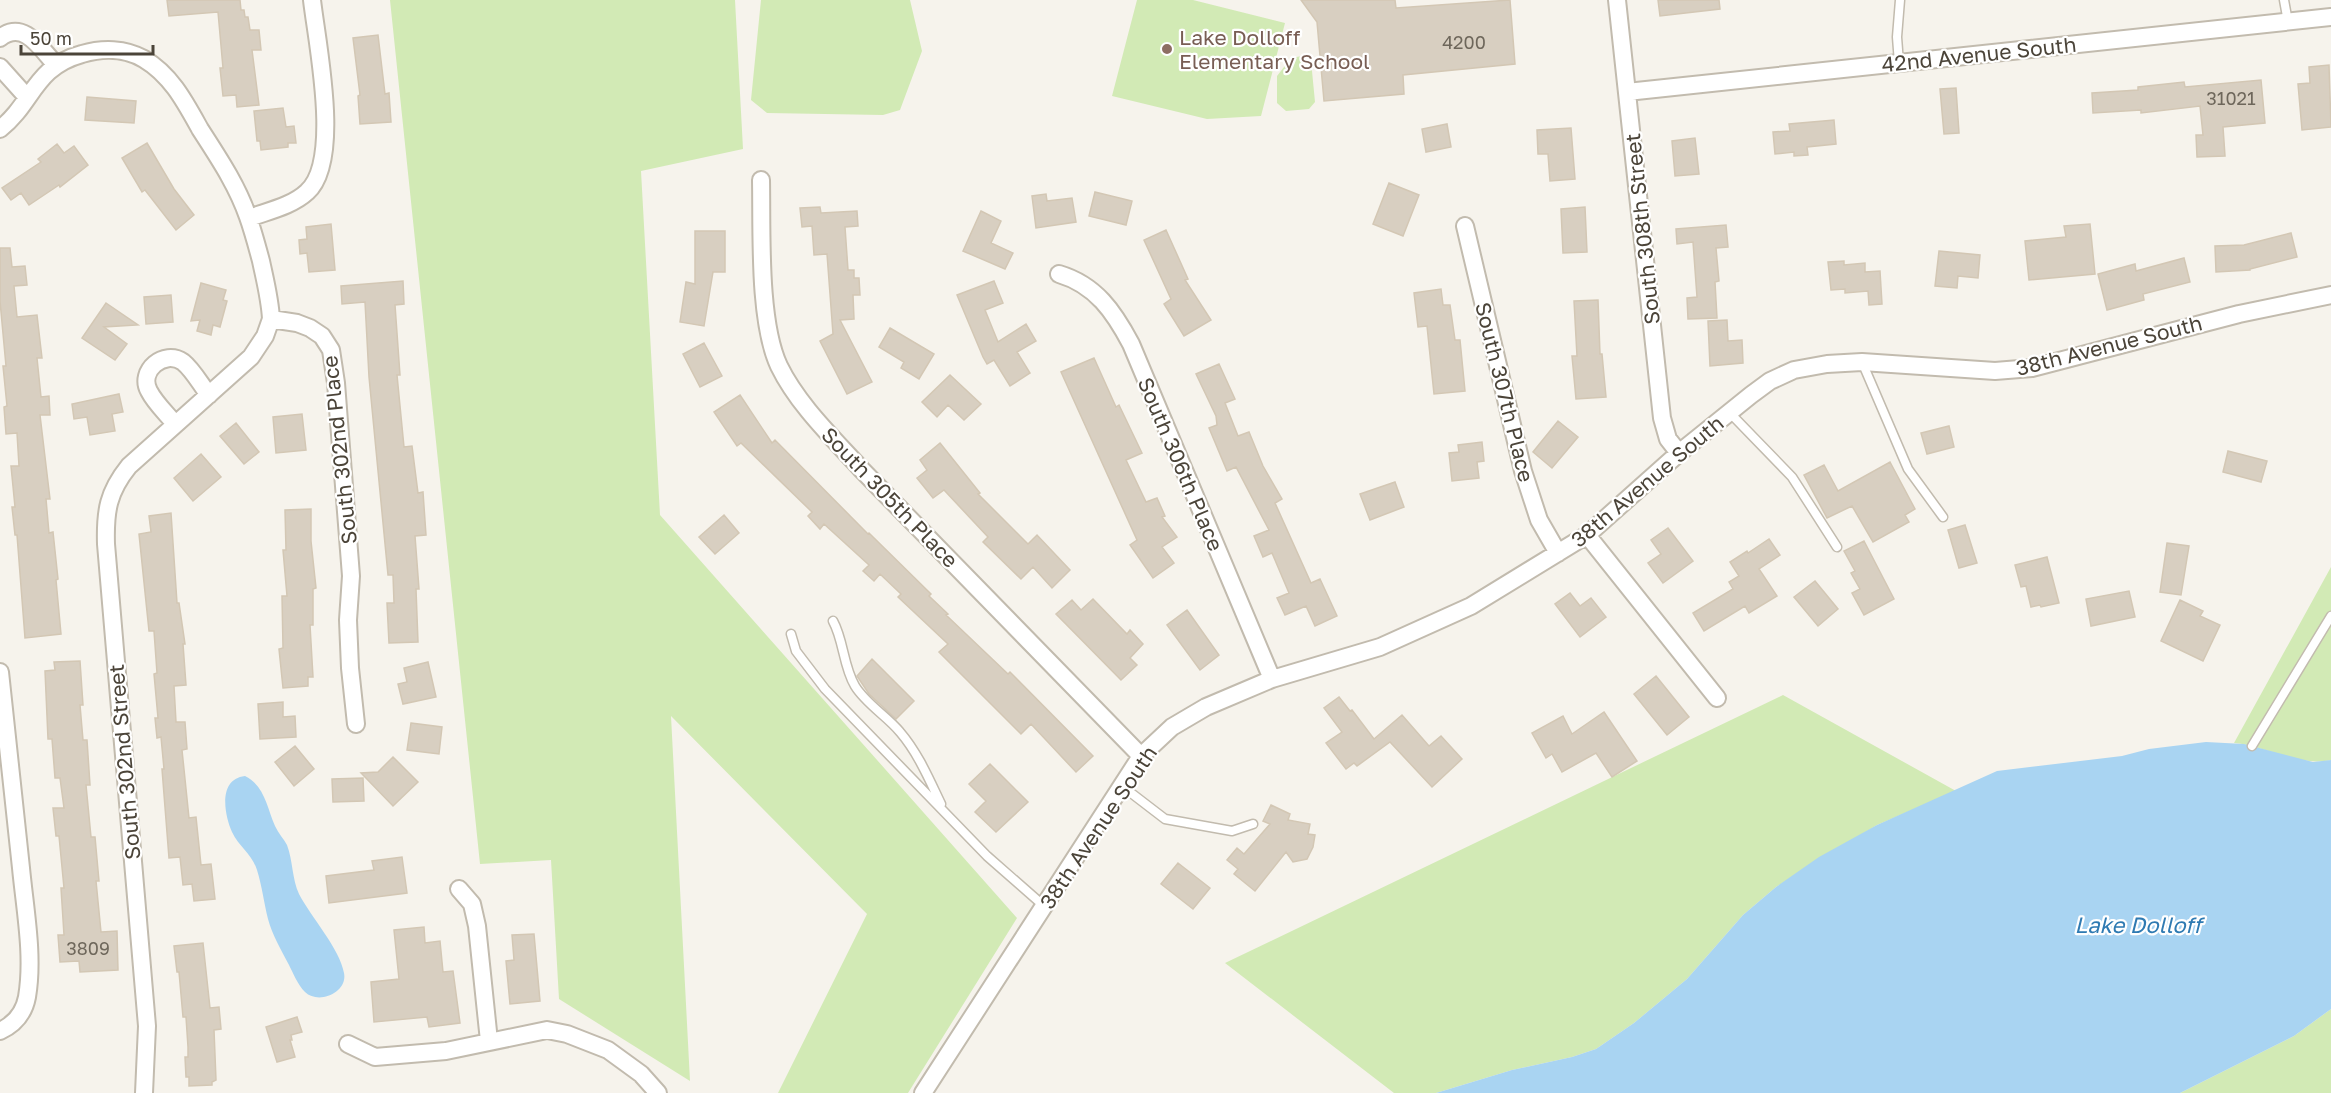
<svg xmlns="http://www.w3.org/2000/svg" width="2331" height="1093" font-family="'Golos Text',sans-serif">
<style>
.green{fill:#d2eab5}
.water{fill:#a9d4f2}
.building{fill:#d8cfc1;stroke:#d3c7b4;stroke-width:1.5}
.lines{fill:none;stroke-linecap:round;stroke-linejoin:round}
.service-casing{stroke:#c2bbae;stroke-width:11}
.minor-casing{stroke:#c2bbae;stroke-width:20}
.service{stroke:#fff;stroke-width:8}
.minor{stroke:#fff;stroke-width:16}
.education-dot{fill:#8d6e63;stroke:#fff;stroke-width:2}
.labels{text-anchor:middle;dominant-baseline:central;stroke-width:4.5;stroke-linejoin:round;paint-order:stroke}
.number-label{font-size:18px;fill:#6e675b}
.education-label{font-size:21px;fill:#785e54;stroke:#fff;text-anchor:start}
.street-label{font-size:21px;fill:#4b4439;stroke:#fff}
.water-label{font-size:22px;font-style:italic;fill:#2e7ab2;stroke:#fff}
</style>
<rect width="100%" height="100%" fill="#f6f3ec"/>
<path class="green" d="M390 0H735L743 149 641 171 660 515 1017 918 908 1093H778L867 914 671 716 690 1081 559 999 551 860 480 864Z
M761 0H910L922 51 900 110 883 115 767 113 751 100Z
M1137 0H1193L1285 23 1261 116 1207 119 1112 96Z
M1302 56 1312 71 1315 102 1309 109 1286 111 1277 103V76L1291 58Z
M2331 567V760C2298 767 2267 746 2234 743Z
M1783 695 1956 791 1877 825 1776 887 1743 915 1687 979 1634 1023 1596 1049 1572 1057 1512 1070 1436 1093H1394L1225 963Z
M2331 1009V1093H2180L2294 1036Z"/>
<path class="water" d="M2206 742 2244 744 2313 762 2331 760V1009L2294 1036 2180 1093H1436L1512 1070 1572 1057 1596 1049 1634 1023 1687 979 1743 915 1776 887 1819 857 1877 825 1997 771 2122 756 2149 749Z
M245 776C265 786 267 808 275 826 278 833 284 839 287 845 293 861 292 879 299 894 311 917 340 949 344 973 348 993 318 1005 305 992 298 985 293 973 289 965 281 950 272 934 268 919 264 903 262 886 257 870 252 854 239 847 232 832 224 814 218 779 245 776Z"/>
<path class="building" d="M167 0H240L241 10H244L245 17H248L250 30H259L261 50H252L259 105 237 107 236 95 223 96 220 68H223L218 12 169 16Z
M1301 0H1395L1396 8 1510 0 1515 64 1403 75 1404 94 1324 101 1317 22Z
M1658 0H1719L1720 9 1660 16Z
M378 35 385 94 389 93 391 122 360 124 358 96 360 95 353 38Z
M2329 65 2331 127 2302 130 2298 84 2310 83 2309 67Z
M2261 80 2265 123 2223 127 2225 156 2197 157 2196 135H2203L2200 106 2141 113V110L2093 113 2092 93 2138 90V87L2184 82 2185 87Z
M1956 88 1959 133 1944 134 1940 89Z
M87 97 136 101 134 123 85 120Z
M283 108 286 127 294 126 296 143H288V147L261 150 260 141H257L254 111Z
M1834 120 1836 144 1807 147 1808 155 1794 156V152L1775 154 1773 132 1790 131 1789 124Z
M1447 124 1451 147 1426 152 1422 129Z
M1571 128 1575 179 1550 181 1548 154H1538L1537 130Z
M1695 138 1699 174 1675 176 1672 141Z
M147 143 174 189 194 215 176 230 145 190 142 192 122 158Z
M57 144 64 153 74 146 88 165 60 187 59 185 29 205 21 193 11 200 2 188 41 162 38 159Z
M1389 183 1419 195 1403 236 1373 224Z
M1095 192 1132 201 1126 225 1089 216Z
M1046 194 1047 201 1072 198 1076 222 1036 228 1032 196Z
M820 207 821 213 857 211 858 226 845 227 848 270H854V278H859L860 295H853L854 319 840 320 872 382 847 394 820 341 833 334 827 254 814 255 812 226 802 227 800 208Z
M1585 207 1587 252 1563 253 1561 209Z
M981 211 1001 221 991 243 1013 253 1005 269 963 251Z
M331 224 335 270 309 272 307 253 300 254 299 240 307 239 306 227Z
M2090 224 2095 274 2029 280 2025 241 2066 237 2064 226Z
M1726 225 1728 247 1716 248 1719 281 1715 282 1717 318 1688 319 1687 298 1697 297 1693 242 1677 244 1676 229Z
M1166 230 1188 279 1185 280 1211 320 1184 336 1164 304 1171 299 1144 240Z
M695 231H725V272H713L704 326 680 322 686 282 695 284Z
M2291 233 2297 257 2250 269V270L2216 272 2215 246 2244 245Z
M0 248H10L12 267 25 266 27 285 14 286 17 317 37 315 42 358H37L41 397 49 396 50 415H40L50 499H46L49 533 53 532 58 579 56 580 61 634 25 638 17 535H15L12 507H15L11 466H19L17 433 6 434 4 407 7 406 3 366H6L0 301Z
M1939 251 1980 255 1978 278 1958 276 1957 288 1935 286Z
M2184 258 2190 282 2143 294 2144 300 2107 310 2098 274 2135 264 2136 271Z
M1844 261V265L1865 263V272L1880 271 1882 304 1869 305 1868 291 1845 293V289L1831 290 1828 262Z
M403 281 404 304 395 305 400 375H397L404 447 412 446 418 493 423 492 426 535 415 536 419 589H416L418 642 389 643 387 603H394L393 575H388L369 377 365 302 342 304 341 286Z
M994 281 1003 303 985 310 998 342 1026 324 1036 341 1017 352 1030 373 1010 386 994 360 987 364 983 357 957 295Z
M201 283 226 290 223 300 227 301 220 327 213 325 211 335 197 331 200 320 191 321Z
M1441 289 1443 305H1450L1455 340H1460L1465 391 1434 394 1427 326 1418 327 1414 293Z
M171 295 173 322 146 324 144 297Z
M1598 300 1600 354H1602L1606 397 1576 399 1572 356H1577L1574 301Z
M106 303 138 325 104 327 127 344 115 360 82 338Z
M1727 320 1728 341 1742 340 1743 363 1710 366 1708 321Z
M890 328 934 354 919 379 901 368 904 362 879 347Z
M704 343 722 376 700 387 683 354Z
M1094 358 1116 407 1119 405 1142 453 1126 460 1146 502 1157 498 1165 516 1162 517 1177 537 1162 547 1174 563 1153 578 1130 545 1137 540 1061 372Z
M1219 364 1235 399 1225 403 1238 436 1249 432 1263 466 1282 499 1275 503 1311 583 1320 579 1337 616 1315 626 1306 606 1285 615 1277 598 1289 593 1272 553 1263 557 1254 536 1269 530 1236 467 1227 471 1209 428 1217 425 1216 416 1196 374Z
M950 375 981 404 964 420 948 405 937 417 922 402Z
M119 394 123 412 112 414 115 431 90 435 87 417 74 419 72 404Z
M740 395 772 443 775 440 868 534 869 533 931 594 929 596 948 614 946 615 1008 674 1010 672 1093 756 1076 772 1031 724 1021 734 939 652 948 644 898 597 901 594 880 574 874 581 863 571 869 565 824 524 820 529 808 516 812 512 741 443 737 446 714 412Z
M302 414 306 450 276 453 273 417Z
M1558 421 1578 437 1552 468 1533 452Z
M236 423 259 452 244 464 220 436Z
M1949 426 1954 447 1927 454 1921 433Z
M1482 442 1484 461 1477 462 1479 478 1452 481 1449 453 1459 452 1458 445Z
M940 443 980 493 978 494 1028 544 1037 535 1070 570 1052 588 1033 567 1021 579 983 542 988 537 944 490 933 498 917 478 927 470 920 460Z
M2228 451 2267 461 2261 482 2223 472Z
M201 454 221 477 193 501 174 478Z
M1890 462 1915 509 1905 515 1909 522 1873 542 1852 506 1827 518 1804 475 1824 465 1838 491Z
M1395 482 1404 507 1370 520 1360 494Z
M311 509V541L316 588 313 589V625H310L313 677H308V686L283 688 279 649 283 648 282 596H287L283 550H286L285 510Z
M171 513 177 603H179L185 644H183L186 685 174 686 176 722H185L187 749 182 750 189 818 196 817 201 865 211 864 215 899 194 901 192 884 183 885 180 857 169 858 162 769H164L161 737 157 738 155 718H158L154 674 157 673 154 631H149L139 534 151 532 149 516Z
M724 515 739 533 715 554 699 537Z
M1965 525 1977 563 1959 568 1948 530Z
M1668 528 1693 561 1663 583 1648 563 1661 554 1651 540Z
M1769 539 1780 555 1759 569 1777 596 1749 613 1745 606 1704 631 1693 613 1733 589 1729 582 1739 576 1730 562 1747 551 1748 553Z
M1864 541 1894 599 1864 615 1852 593 1860 589 1851 573 1855 571 1844 551Z
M2167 543 2189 546 2181 595 2160 592Z
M2047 557 2059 603 2041 607 2040 605 2031 607 2026 586 2021 587 2015 565Z
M1815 581 1838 609 1818 626 1794 597Z
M2129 591 2135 617 2091 626 2086 599Z
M1570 593 1580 606 1591 598 1606 617 1580 637 1555 604Z
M1093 599 1127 634 1130 630 1143 644 1130 658 1137 665 1121 680 1056 614 1072 600 1081 610Z
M2180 600 2203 611 2200 616 2220 625 2203 661 2161 641Z
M1187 610 1219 655 1200 670 1167 625Z
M872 659 914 701 896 719 869 694 857 676Z
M80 661 83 705H80L83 740H87L90 785H86L91 837H95L99 881H96L101 932 117 931 118 970 80 972 79 961 60 962 58 935H64L61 888H64L59 836H56L53 808H64L60 778H55L52 739H48L45 671 55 670 54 662Z
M428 662 436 697 403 704 398 684 407 682 404 668Z
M1656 676 1689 717 1667 735 1634 694Z
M1339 697 1350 711 1352 710 1374 739 1402 715 1429 746 1441 736 1462 759 1432 787 1390 742 1357 766 1354 763 1346 769 1326 743 1342 732 1324 708Z
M283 702V717L295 716 296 737 260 739 258 704Z
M1604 712 1637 761 1612 777 1596 753 1562 772 1552 754 1546 758 1532 733 1563 716 1572 734Z
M411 723 442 727 439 754 407 750Z
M295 746 314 769 294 786 275 762Z
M393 757 418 782 393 806 361 773 378 772Z
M990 764 1028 802 996 832 975 812 986 801 969 784Z
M363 778 364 801 333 802 332 779Z
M1271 805 1290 814 1288 820 1310 824 1308 834 1315 835 1313 847 1307 859 1293 862 1286 852 1255 891 1234 874 1238 869 1227 860 1237 848 1244 854 1270 824 1263 821Z
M402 857 407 893 329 903 326 876 374 870 372 861Z
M1178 863 1210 888 1193 909 1161 884Z
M424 927 425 943 440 941 443 972 453 971 460 1023 429 1027 427 1017 374 1022 371 982 399 979 394 930Z
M534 934 540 1001 510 1004 506 961 514 960 512 935Z
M203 943 210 1008 219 1007 221 1029 214 1030 216 1080 212 1082V1085L189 1086V1077H186L185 1057H188V1047L186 1017H183L179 972H177L174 946Z
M297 1017 302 1032 291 1035 292 1040H290L295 1057 277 1062 266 1027Z"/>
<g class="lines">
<g class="service-casing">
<path id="service" d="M2284 0 2288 22
M1899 63 1897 37 1900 0
M1862 362 1908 469 1943 517
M1729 412 1792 477 1837 547
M833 621C844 641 843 666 855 686 866 704 887 716 900 732 918 753 929 779 941 804
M791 634 796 651 825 689 987 856 1044 906
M2252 746 2331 616
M1122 786 1165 819 1232 831 1253 824"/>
</g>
<g class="minor-casing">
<path id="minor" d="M1617 0 1662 418 1668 439 1679 453
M0 38C24 19 41 49 56 65
M0 67 26 96
M1627 92 2331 17
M0 129C33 103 34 67 82 54 102 48 125 48 144 59 171 75 185 102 200 129 218 157 237 185 248 217 253 231 257 246 261 261 265 280 270 299 271 319L297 323 310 328 322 336 331 350 336 383 351 576 348 620 350 668 356 724
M761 180C762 231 758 321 779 366 798 405 833 438 862 470L1141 756
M249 218C268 211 292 206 307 192 342 161 317 44 312 0
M1465 226 1523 471 1539 520 1558 553
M1059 274C1096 285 1114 312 1131 344L1272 679
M175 424C167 414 155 403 149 391 138 371 164 349 183 362 193 370 201 385 209 395
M1587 535 1717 698
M0 672C7 737 14 803 21 868 25 910 34 956 27 997 24 1013 15 1024 0 1031
M459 889 472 904 477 926 489 1041
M348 1044 375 1057 446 1051 547 1030 567 1034 608 1050 641 1074 658 1093
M144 1093 147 1026 106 544C105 511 108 492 129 466L251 357 265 336 271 319
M923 1093 1141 756 1172 727 1206 707 1272 679 1380 647 1471 606 1587 535 1679 453 1751 395 1770 381 1794 370 1827 364 1862 362 1995 371 2032 368 2239 314 2331 295"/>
</g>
<use href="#service" class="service"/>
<use href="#minor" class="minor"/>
</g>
<circle class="education-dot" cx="1167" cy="49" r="6"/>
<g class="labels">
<g class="number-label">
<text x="1464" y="42">4200</text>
<text x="2231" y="98">31021</text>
<text x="88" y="948">3809</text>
</g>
<g class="education-label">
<text x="1179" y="37">Lake Dolloff<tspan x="1179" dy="24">Elementary School</tspan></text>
</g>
<g class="street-label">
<text transform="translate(1979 54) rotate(-6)">42nd Avenue South</text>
<text transform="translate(1642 229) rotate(-96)">South 308th Street</text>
<text transform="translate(2109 345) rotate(-14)">38th Avenue South</text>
<text transform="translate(1505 392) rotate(76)">South 307th Place</text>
<text transform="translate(339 450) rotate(-96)">South 302nd Place</text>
<text transform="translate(1181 464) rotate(67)">South 306th Place</text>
<text transform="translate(1647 481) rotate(-40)">38th Avenue South</text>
<text transform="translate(890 497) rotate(46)">South 305th Place</text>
<text transform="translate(124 762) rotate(-95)">South 302nd Street</text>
<text transform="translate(1098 827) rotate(-56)">38th Avenue South</text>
</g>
<g class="water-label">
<text x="2138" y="924">Lake Dolloff</text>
</g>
</g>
<path d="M21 45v9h132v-9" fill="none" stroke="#4b4439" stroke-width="3"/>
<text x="30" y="45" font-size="18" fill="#4b4439" stroke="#ffffff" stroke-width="4.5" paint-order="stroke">50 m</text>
</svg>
